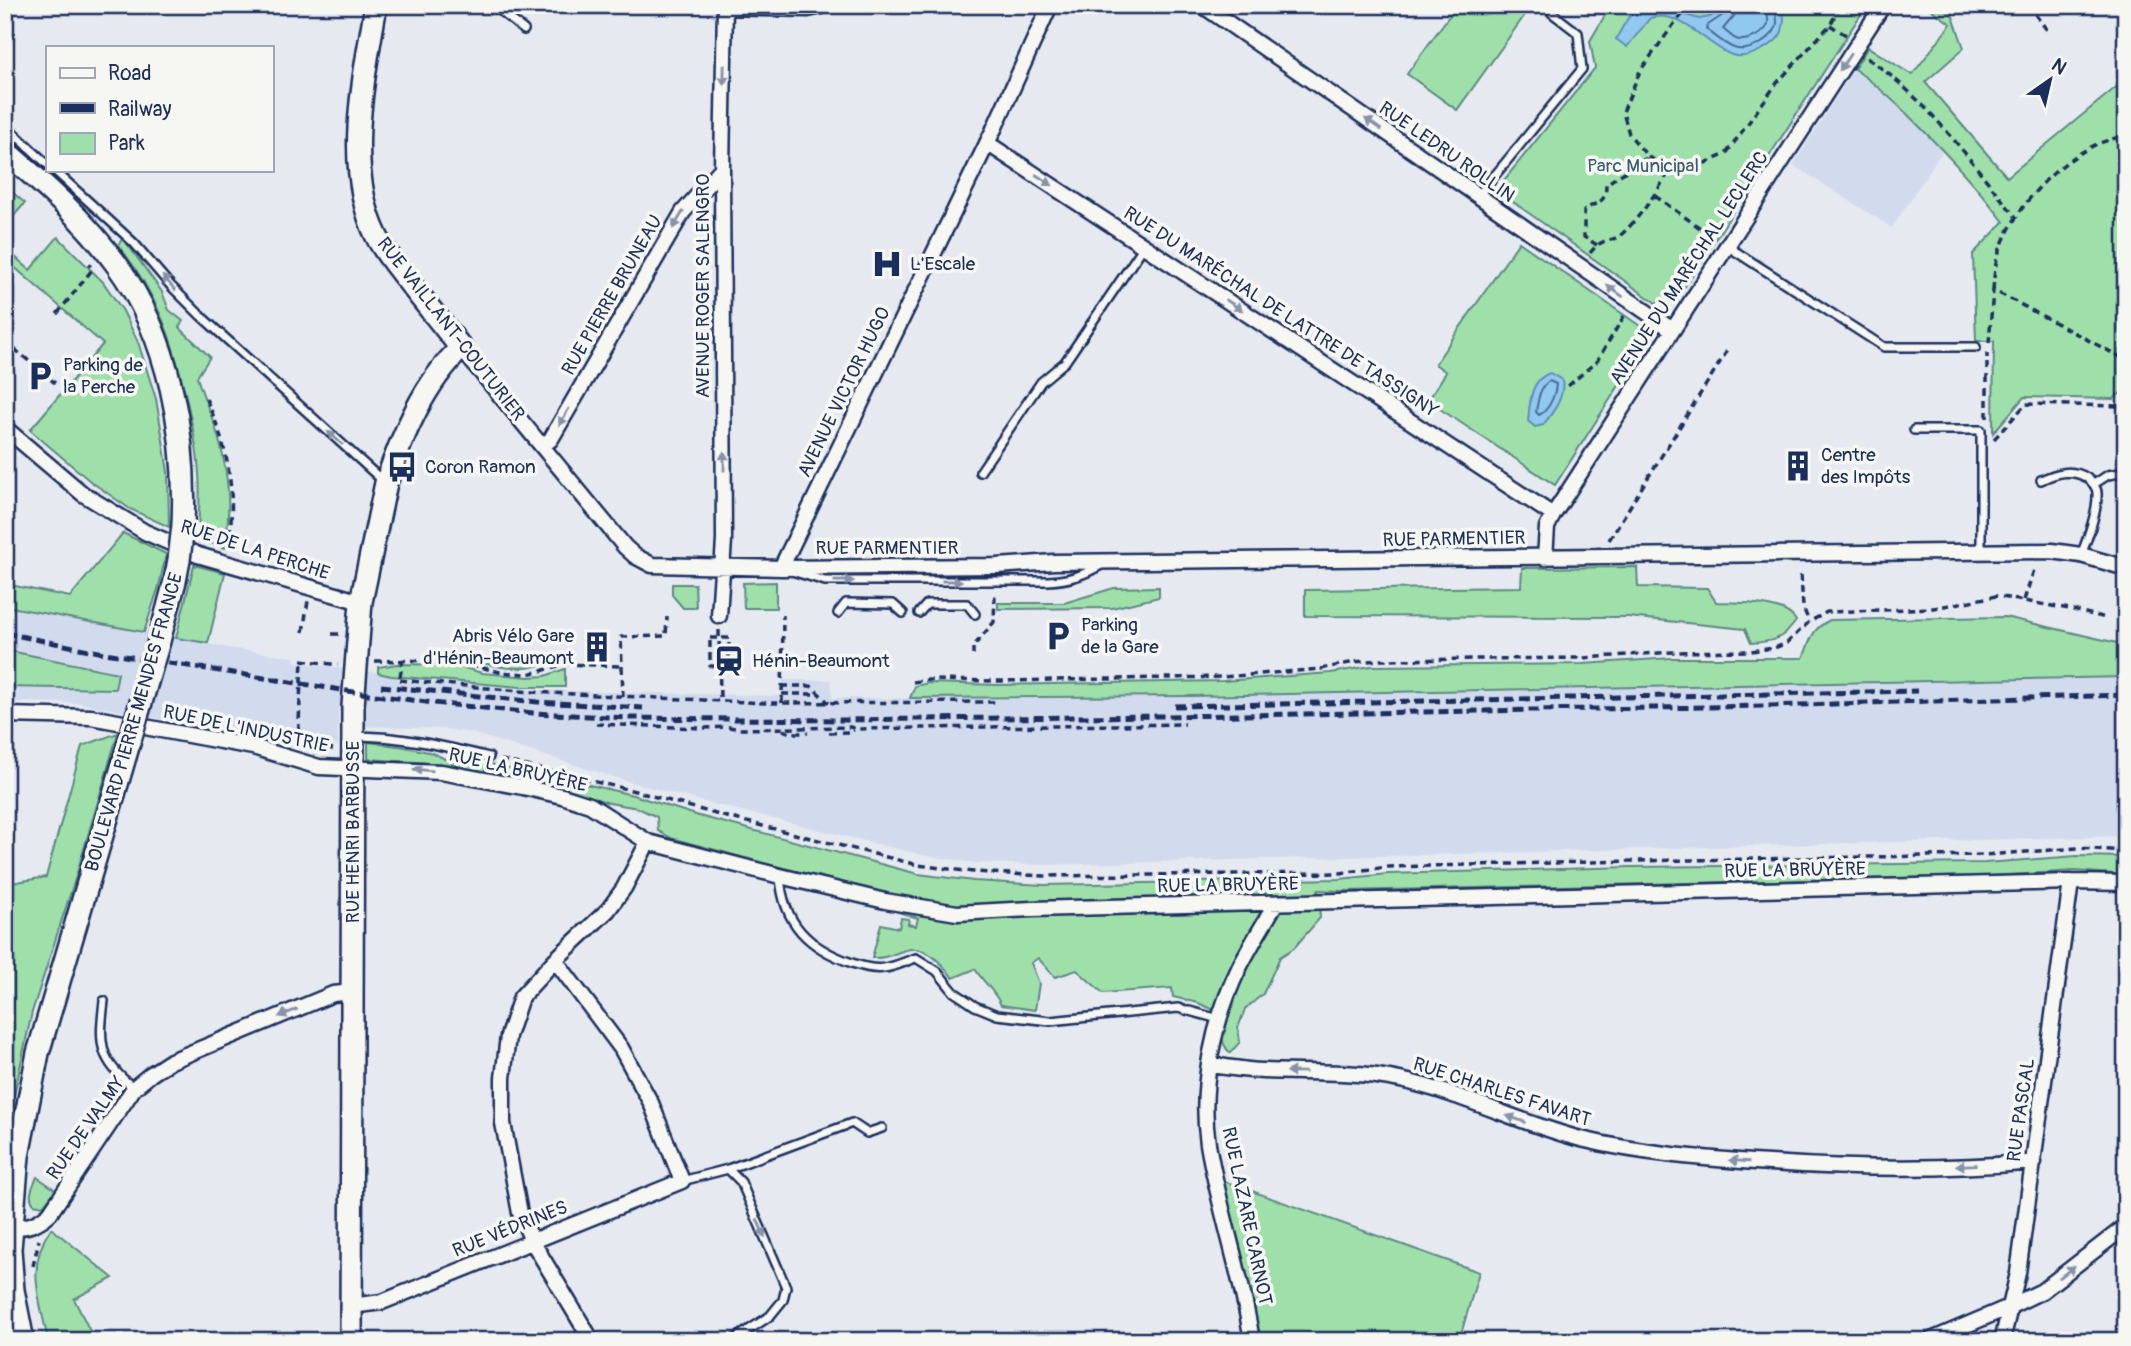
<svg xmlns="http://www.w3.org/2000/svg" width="2131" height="1346" font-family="Pangolin,sans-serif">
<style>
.built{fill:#d2dbed}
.green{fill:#9fe0aa;stroke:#5d8884;stroke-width:2}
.water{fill:#91c8f0;stroke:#628bb6;stroke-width:2}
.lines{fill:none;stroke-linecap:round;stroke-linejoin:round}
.shore{stroke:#4a6c98;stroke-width:2}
.lane-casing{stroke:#1b2f5e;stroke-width:12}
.street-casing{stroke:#1b2f5e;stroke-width:19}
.secondary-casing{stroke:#1b2f5e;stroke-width:26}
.path{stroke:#1b2f5e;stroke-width:3.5;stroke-dasharray:7 5;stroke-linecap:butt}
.lane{stroke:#f6f6f2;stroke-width:7}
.street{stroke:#f6f6f2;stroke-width:14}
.secondary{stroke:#f6f6f2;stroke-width:21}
.rail{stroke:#1b2f5e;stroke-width:5;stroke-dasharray:10 5;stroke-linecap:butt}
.secondary-bridge-casing{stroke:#1b2f5e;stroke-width:26;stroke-linecap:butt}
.path-bridge{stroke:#1b2f5e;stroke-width:3.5;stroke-dasharray:7 5;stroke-linecap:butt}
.secondary-bridge{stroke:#f6f6f2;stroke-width:21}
.oneway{fill:#8892a8}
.labels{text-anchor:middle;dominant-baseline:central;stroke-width:7;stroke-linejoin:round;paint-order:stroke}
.street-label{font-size:19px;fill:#1b2f5e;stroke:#f6f6f2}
.park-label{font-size:19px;fill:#3c5b71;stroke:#f6f6f2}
.poi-label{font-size:19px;fill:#1b2f5e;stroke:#f6f6f2;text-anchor:start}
</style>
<rect width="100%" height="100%" fill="#e6eaf0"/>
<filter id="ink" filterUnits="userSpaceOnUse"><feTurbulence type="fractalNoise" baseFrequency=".0143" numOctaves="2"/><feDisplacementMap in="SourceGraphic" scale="14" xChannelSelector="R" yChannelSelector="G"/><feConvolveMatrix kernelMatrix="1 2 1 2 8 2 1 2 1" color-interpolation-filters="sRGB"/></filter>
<g filter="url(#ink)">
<path class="built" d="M1854 69 1875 83 1943 150 1892 228 1793 165Z
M5 606 224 647 294 657 295 662 378 673 398 679 530 690 782 696V680H831L832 698 1000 699 2126 677V836L1046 865 975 863 922 855 709 803 636 784 472 733 444 729 362 726V713L338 712V745L291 738 290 745 80 703 5 702V687H31L118 673 5 650Z"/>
<path class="green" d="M1457 5H1532L1457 110 1407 74Z
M1611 5H1867L1676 300 1656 303 1496 190 1595 68 1590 41Z
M1925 5H1949L1964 48 1925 82 2007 177 2126 79V388L2114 399 2024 397 1993 433 1994 341H1976L1973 254 2004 222C1976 185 1944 151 1911 118 1893 100 1875 83 1854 69L1868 47 1912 75 1951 24Z
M5 186 25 203 5 226Z
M58 237 103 282 123 311 138 342 156 399 161 428 168 472 169 527 130 509 90 481 30 430 103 344 5 259V248L30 270Z
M123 238 162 292 169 310 183 321 179 327 210 357 197 377C202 393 208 408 214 423 228 465 232 504 225 548L198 539C198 517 201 496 199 474 198 451 193 429 188 406 174 343 159 296 118 245Z
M1519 242 1643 328 1645 345 1555 485 1428 401 1446 372 1435 364Z
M123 533 166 554 159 586 144 632 5 606V584L70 597Z
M194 565 225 573 208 643 176 638Z
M1637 567 1638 587 1707 588 1716 602C1737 603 1785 601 1796 621 1784 639 1772 642 1751 643L1745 629 1628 617 1305 616V590L1521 587 1522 568Z
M776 582V608H744L743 583Z
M672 584H695L696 608H683L672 595Z
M1159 587V597L1112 608 998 609V603H1064L1114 588Z
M2005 617 2126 645V677L1192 696 910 698 915 686 928 683 999 685 1223 681 1331 673 1371 666 1583 664 1672 658H1803C1811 640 1811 629 1830 620Z
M5 650 118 673 115 689 5 687Z
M457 656 547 660C529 677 479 663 457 656Z
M397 664 454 665 482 673 529 677 545 676 565 669V687H521L391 676 378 673V667Z
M118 733 76 876 32 1012 5 1137V884L46 877 82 746Z
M368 742 405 747 433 753 449 761 481 767 491 764 532 775 542 774 633 795 699 816 918 874 974 881 1044 885 1340 879 1388 874 1631 867 1985 863 2077 856 2126 857V875L2075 871 1989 876 1343 891 1318 890 1320 918 1294 948 1280 957 1263 994 1245 1009 1238 1028 1240 1042 1230 1053C1218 1040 1222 1030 1226 1015L1198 1003 1173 997 1172 988 1103 993 1077 970 1055 977 1038 958 1031 963 1039 983 1035 1010 1001 1005C994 990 984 983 975 969L953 978C944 966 928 947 911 949 896 951 890 959 872 958L881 924 899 928 901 918 909 919 908 924 916 926 918 918 885 908V896L671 838 658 831 657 817 638 808 609 803 567 789 447 764 368 759Z
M37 1177 56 1190 43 1206 34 1204C27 1196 33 1186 37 1177Z
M1215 1178 1479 1272 1459 1341H1252Z
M51 1228 113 1278 74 1299 95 1341H48C40 1299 25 1267 51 1228Z"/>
<path class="water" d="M1642 5H1652L1699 19 1710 17 1725 5H1779C1785 14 1785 21 1782 31 1780 39 1771 45 1763 49 1754 54 1743 59 1732 55 1708 47 1680 8 1650 18L1627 47 1616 39C1623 26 1629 13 1642 5Z
M1550 373 1562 380C1565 398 1553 412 1543 425L1535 427 1528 421C1530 403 1530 379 1550 373Z"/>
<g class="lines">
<path class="shore" d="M1728 5 1726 13 1708 25 1706 29C1714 35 1725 45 1734 48 1749 54 1777 38 1777 22 1777 16 1775 10 1774 5
M1737 5 1734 16 1723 29C1727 32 1732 37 1736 39 1746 43 1768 33 1768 22 1769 17 1766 11 1765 5
M1549 381 1556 384C1555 396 1549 410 1539 415L1536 412C1538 400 1539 388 1549 381Z"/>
<g class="lane-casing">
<path id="lane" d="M493 5 524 30
M5 125 47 164
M54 170 134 243 171 286 201 316 383 481
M1478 196 1582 69 1578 33 1552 13
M1727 246 1884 347H1976
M1914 430H1981V551
M980 472 1041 382 1065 362 1144 246
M2041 480C2056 473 2072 468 2087 478 2093 483 2098 488 2097 496 2097 512 2087 540 2081 555
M2094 484 2108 475 2126 472
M795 572 825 581H1048C1070 580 1084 575 1103 564
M838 613 846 603 893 604 903 613
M919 613 927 604H967L975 614
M354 736C400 736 445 746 489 757
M780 876C783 924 809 948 852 963 861 966 875 970 884 968 895 967 906 961 916 958L937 971 954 992 975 1006 997 1015 1050 1021 1178 1008 1219 1019
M104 1001C99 1043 98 1060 134 1088
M728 1169 741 1182 786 1287 783 1300 770 1316 732 1341
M682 1181 728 1169 852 1123 867 1133 882 1128"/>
</g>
<g class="street-casing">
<path id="street" d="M1202 5 1671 329
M725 7 808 9 827 5
M987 143 1553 515
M461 348 625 547 635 556 652 565 781 568 997 566 1054 562 2052 551 2081 555 2126 568
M5 428 83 494 145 532 198 555 361 602
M543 446 551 439 683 212 722 168
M1545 558 1547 527 1553 515 1883 5
M781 568 994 129 1050 5
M719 616 724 540 722 168 725 5
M5 715 91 717 253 747 319 767 441 772 523 787 562 796 590 805 648 842 780 876 885 901 957 913 1032 909 2071 882 2126 883
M1210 1065C1228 1067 1245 1070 1263 1071 1309 1073 1355 1070 1400 1080 1462 1093 1519 1123 1581 1139 1643 1154 1706 1159 1770 1163 1857 1169 1947 1170 2034 1162
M11 1227C27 1228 38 1224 50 1213L134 1088 151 1074 171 1061 333 994 353 992
M351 1306 382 1302 682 1181 651 1103 621 1048 555 960
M592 1341 532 1241 520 1213 503 1123V1078L508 1036 521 997 555 960 608 910 624 888 648 842
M1252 1341C1242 1274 1219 1210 1208 1144 1199 1086 1214 1020 1239 968 1250 946 1264 924 1276 903
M1929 1341 2009 1307 2042 1291 2126 1226
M2002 1341 2018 1273 2071 882"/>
</g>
<g class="secondary-casing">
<path id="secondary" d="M5 151C46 186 86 222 117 265 170 338 187 437 183 525
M159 641 175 581 179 560
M23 1341 13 1290 10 1249 18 1156 38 1053 130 740
M351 1341 353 706 361 602 386 483C402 436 424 383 461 348 443 325 425 303 408 281 397 267 385 253 377 237 343 168 364 78 376 5"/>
</g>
<path class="path" d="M1691 5 1674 24 1640 71 1623 112 1629 134 1648 157 1672 167 1694 168 1726 154 1777 83 1830 25 1841 5
M2028 5 2047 30
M1830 25 1846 35
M1867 58C1928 99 1970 161 2016 217
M1655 196 1713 237
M1597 245 1584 237V211C1598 199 1606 206 1606 184L1648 157
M1590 253C1604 235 1611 244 1622 234 1642 215 1658 190 1672 167
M1993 290C1994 277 1995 264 1999 252 2015 208 2052 166 2095 145 2104 141 2116 138 2126 135
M57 314 92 270 89 264
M5 341 55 383
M1989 343 1993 290 2126 360
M1568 386 1597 361 1624 316
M206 399C228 446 237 494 228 546
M1987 418V353
M1994 439 2026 404 2118 406 2126 398
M1609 540 1727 351
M1801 575 1803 607 1809 622
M2024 600 2035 567
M719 630 720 701
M303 632 308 601
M332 634H341
M710 638H729V666H710Z
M973 655V647L994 622 995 592
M302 660 338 665
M375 661 451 660 500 672 526 674 538 672 564 664 621 666
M400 677 403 659
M400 680 531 692 767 703 997 702
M913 682 928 680 1000 681 1223 677 1321 669 1354 662 1381 660 1583 658 1673 652 1751 651 1774 648 1787 643 1809 622 1827 612 1934 608 1996 596 2069 609 2106 618
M782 686H811L829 703
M782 694H815
M623 697 621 637 666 636 667 617
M782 703 783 615
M596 724 702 728 729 727 741 729 850 727 856 729 1185 724
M783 730 790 733H808
M829 733 848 732 854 730
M306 745 333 749
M501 760 635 791 719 815 918 865 973 872 1045 876 1340 873 1388 867 1632 861 1984 855 2079 848 2126 851
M33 1266 39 1240"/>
<use href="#lane" class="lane"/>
<use href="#street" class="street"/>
<use href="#secondary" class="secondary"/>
<path class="rail" d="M5 633 99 652 354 692 433 703 533 713 629 718 840 720 1244 715 1769 706 2126 695
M381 686 538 702 643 708
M1175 706 1917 691"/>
<g class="secondary-bridge-casing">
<path id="secondary-bridge" d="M179 560 183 525
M130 740 159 641"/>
</g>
<path class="path-bridge" d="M298 743 302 660"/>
<use href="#secondary-bridge" class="secondary-bridge"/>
</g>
<defs><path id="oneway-solid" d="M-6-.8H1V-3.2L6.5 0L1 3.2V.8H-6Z" transform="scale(1.75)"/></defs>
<g class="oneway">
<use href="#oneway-solid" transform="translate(1845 62) rotate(123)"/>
<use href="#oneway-solid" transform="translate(724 75) rotate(91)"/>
<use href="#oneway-solid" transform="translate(1373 124) rotate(-145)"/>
<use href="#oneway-solid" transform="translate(1044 180) rotate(33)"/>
<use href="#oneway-solid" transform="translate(678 220) rotate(121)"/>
<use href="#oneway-solid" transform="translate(169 283) rotate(-131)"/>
<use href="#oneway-solid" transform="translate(1615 291) rotate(-145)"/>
<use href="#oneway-solid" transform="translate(1234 305) rotate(33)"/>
<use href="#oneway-solid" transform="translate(564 417) rotate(120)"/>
<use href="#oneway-solid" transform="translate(335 438) rotate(-138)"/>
<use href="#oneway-solid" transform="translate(724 461) rotate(-90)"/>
<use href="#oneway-solid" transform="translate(844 581)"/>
<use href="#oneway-solid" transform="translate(952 581)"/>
<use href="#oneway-solid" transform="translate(423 770) rotate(-175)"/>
<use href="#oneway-solid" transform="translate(288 1013) rotate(158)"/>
<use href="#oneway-solid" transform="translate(1296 1072) rotate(-179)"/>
<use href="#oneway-solid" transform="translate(1516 1119) rotate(-160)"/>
<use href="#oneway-solid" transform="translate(1739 1161) rotate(-176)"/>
<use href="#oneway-solid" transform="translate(1966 1165) rotate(178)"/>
<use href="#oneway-solid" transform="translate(761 1228) rotate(67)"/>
<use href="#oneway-solid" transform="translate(2067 1272) rotate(-38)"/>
</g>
</g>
<defs>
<g id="hospital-bare" transform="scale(2.415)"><path d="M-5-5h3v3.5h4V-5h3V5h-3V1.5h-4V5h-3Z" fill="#1b2f5e" stroke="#f6f6f2" stroke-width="2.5" paint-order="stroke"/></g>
<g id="parking-bare" transform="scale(2.415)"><path d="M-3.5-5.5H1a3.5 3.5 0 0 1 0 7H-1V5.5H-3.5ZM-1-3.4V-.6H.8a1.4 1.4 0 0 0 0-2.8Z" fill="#1b2f5e" stroke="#f6f6f2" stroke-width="2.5" paint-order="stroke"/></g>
<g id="building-bare" transform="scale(2.415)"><path d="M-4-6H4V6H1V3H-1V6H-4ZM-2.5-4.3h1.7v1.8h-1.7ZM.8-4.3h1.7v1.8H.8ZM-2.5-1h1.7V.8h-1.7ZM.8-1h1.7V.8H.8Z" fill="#1b2f5e" stroke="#f6f6f2" stroke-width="2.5" paint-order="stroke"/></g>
<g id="bus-bare" transform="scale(2.415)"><path d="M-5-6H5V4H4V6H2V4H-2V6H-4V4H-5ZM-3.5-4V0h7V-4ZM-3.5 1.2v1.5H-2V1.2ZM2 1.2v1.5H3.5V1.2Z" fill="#1b2f5e" stroke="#f6f6f2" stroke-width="2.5" paint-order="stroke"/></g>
<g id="station-bare" transform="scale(2.415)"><path d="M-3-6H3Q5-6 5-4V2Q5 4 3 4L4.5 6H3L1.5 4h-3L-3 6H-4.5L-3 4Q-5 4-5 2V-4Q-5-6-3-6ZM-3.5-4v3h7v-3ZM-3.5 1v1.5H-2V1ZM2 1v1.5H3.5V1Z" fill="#1b2f5e" stroke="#f6f6f2" stroke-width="2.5" paint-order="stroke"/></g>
</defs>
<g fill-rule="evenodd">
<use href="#hospital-bare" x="887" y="264"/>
<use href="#parking-bare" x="40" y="376"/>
<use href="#building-bare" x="1798" y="466"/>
<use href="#bus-bare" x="402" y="467"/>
<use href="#parking-bare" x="1058" y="636"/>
<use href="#building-bare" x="597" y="647"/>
<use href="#station-bare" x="729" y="661"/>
</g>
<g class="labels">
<g class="street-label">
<text transform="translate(1447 152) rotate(35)">RUE LEDRU ROLLIN</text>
<text transform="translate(1689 268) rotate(-57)">AVENUE DU MARÉCHAL LECLERC</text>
<text transform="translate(703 286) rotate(-90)">AVENUE ROGER SALENGRO</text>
<text transform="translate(612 295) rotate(-60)">RUE PIERRE BRUNEAU</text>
<text transform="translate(1281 312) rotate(33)">RUE DU MARÉCHAL DE LATTRE DE TASSIGNY</text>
<text transform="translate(451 329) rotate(52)">RUE VAILLANT-COUTURIER</text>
<text transform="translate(844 392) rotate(-64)">AVENUE VICTOR HUGO</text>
<text transform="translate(1454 539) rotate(-1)">RUE PARMENTIER</text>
<text x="887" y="548">RUE PARMENTIER</text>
<text transform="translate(255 550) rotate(18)">RUE DE LA PERCHE</text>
<text transform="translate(134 722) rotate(-74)">BOULEVARD PIERRE MENDES FRANCE</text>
<text transform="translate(246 729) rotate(12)">RUE DE L'INDUSTRIE</text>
<text transform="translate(518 770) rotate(13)">RUE LA BRUYÈRE</text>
<text transform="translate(353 832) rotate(-90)">RUE HENRI BARBUSSE</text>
<text transform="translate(1795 870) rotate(-1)">RUE LA BRUYÈRE</text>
<text transform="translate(1228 885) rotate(-1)">RUE LA BRUYÈRE</text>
<text transform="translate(1502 1092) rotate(18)">RUE CHARLES FAVART</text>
<text transform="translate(2021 1110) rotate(-82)">RUE PASCAL</text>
<text transform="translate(86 1128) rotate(-55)">RUE DE VALMY</text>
<text transform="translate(1247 1216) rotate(78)">RUE LAZARE CARNOT</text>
<text transform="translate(510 1229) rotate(-22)">RUE VÉDRINES</text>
</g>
<g class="park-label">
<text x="1643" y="166">Parc Municipal</text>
</g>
<g class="poi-label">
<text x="910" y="264">L'Escale</text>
<text x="63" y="365">Parking de<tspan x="63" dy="22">la Perche</tspan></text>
<text x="1821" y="455">Centre<tspan x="1821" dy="22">des Impôts</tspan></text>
<text x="425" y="467">Coron Ramon</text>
<text x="1081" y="625">Parking<tspan x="1081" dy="22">de la Gare</tspan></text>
<text x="574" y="636" text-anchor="end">Abris Vélo Gare<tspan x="574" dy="22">d'Hénin-Beaumont</tspan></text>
<text x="752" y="661">Hénin-Beaumont</text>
</g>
</g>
<rect width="2131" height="1346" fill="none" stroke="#f6f6f2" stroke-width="28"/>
<rect x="14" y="14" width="2103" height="1318" fill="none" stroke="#1b2f5e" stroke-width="2.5" filter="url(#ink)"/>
<rect x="46" y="46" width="228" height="126" fill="#f6f6f2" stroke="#9ea6b7" stroke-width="2"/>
<rect x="60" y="68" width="35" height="10" fill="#f6f6f2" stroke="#9ea6b7" stroke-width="2"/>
<text x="108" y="80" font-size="21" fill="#1b2f5e">Road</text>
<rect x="60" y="103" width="35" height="10" fill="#1b2f5e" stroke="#9ea6b7" stroke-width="2"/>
<text x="108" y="116" font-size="21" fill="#1b2f5e">Railway</text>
<rect x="60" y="133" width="35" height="21" fill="#9fe0aa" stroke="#9ea6b7" stroke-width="2"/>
<text x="108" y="150" font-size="21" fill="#1b2f5e">Park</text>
<g transform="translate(2050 80) rotate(34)" stroke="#f6f6f2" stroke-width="5" paint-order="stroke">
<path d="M0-5L12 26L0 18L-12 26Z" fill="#1b2f5e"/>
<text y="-10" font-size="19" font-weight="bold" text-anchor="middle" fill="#1b2f5e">N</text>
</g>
</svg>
